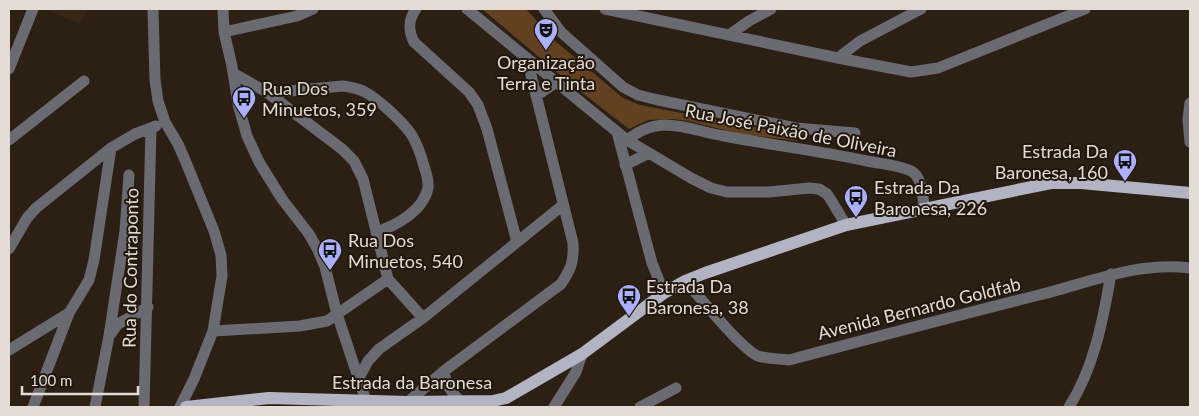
<svg xmlns="http://www.w3.org/2000/svg" width="1199" height="416" font-family="Lato,sans-serif">
<style>
.built{fill:#372616}
.green{fill:#624121}
.lines{fill:none;stroke-linecap:round;stroke-linejoin:round}
.minor{stroke:#6a6b72;stroke-width:11}
.major{stroke:#b2b3c3;stroke-width:12}
.labels{text-anchor:middle;dominant-baseline:central;stroke-width:4;stroke-linejoin:round;paint-order:stroke}
.poi-label{font-size:18px;fill:#e3dbd4;stroke:#22170c;text-anchor:start}
.street-label{font-size:18px;fill:#e3dbd4;stroke:#22170c}
</style>
<rect width="100%" height="100%" fill="#2c2015"/>
<path class="built" d="M44 9H89L80 24Z"/>
<path class="green" d="M482 9H526L554 40 623 98 640 105 790 134 798 141 740 134 689 121 672 119 648 120 629 129 571 84Z"/>
<g class="lines">
<path class="minor" d="M223 9 224 32 232 66 238 104 247 136 259 162 282 199 309 234 318 250 325 267 337 314 366 401
M416 9C408 20 408 30 414 42L469 92 478 105 487 129 517 242
M467 9 627 140 691 178 711 188 727 192H769L809 188 819 189 827 194 831 200 846 225
M544 9 561 32 623 87 638 95 658 100 796 128 855 133
M605 9 838 58 911 72 938 68 1085 9
M153 10 155 80 158 101 165 122 178 144 185 160 214 231 221 255 222 276 213 331 194 379 180 407
M224 32 297 16 313 9
M729 35 749 21 771 9
M838 58 860 41 921 9
M9 69 33 9
M233 73 268 93 342 149 354 161 363 179 388 279 423 318
M268 93 343 86C351 87 358 88 365 92 378 99 403 122 411 134 417 143 421 155 424 166 426 173 429 180 428 188 423 211 397 225 377 232
M536 96 555 83
M1190 103 1188 119 1190 142
M617 132 652 263 664 293
M9 140 84 81
M627 140C639 131 649 126 665 125 685 125 705 133 724 136 772 145 819 151 867 161 881 164 899 165 911 171 923 177 922 198 925 209
M625 165 649 153
M9 249 27 218 36 208 111 148 135 134 156 126
M685 281C701 298 740 348 758 356 768 359 779 359 789 360 872 338 955 316 1039 295 1088 283 1138 261 1190 268
M213 331 300 326 327 321 388 279
M109 336 125 231 129 175
M9 350 69 313
M359 378 368 361 379 349 423 318 563 205
M408 402 444 371
M462 403C452 393 446 386 444 371L561 284C571 269 574 262 573 243L527 59
M33 407 69 313 89 280 94 260 111 148
M95 407 109 336 118 324 148 307
M144 407 151 128
M554 407 576 372 582 354
M640 407 676 388
M1069 407C1094 368 1103 320 1111 274"/>
<path class="major" d="M186 407 269 398 408 402 493 401 506 398 582 354 664 293 685 281 705 273 846 225 1051 183H1081L1190 193"/>
</g>
<defs>
<g id="theatre-pin" transform="scale(1.25)"><path d="M0 17L-7.5 6A9.5 9.5 0 1 1 7.5 6Z" fill="#aab0fb" stroke="#22170c"/><path d="M-5-5.5Q0-4 5-5.5V0Q5 5 0 6Q-5 5-5 0ZM-3.3-2.5H-1v1.5H-3.3ZM1-2.5H3.3v1.5H1ZM-2.8 1Q0 5.5 2.8 1Z" fill="#111"/></g>
<g id="bus-pin" transform="scale(1.25)"><path d="M0 17L-7.5 6A9.5 9.5 0 1 1 7.5 6Z" fill="#aab0fb" stroke="#22170c"/><path d="M-5-6H5V4H4V6H2V4H-2V6H-4V4H-5ZM-3.5-4V0h7V-4ZM-3.5 1.2v1.5H-2V1.2ZM2 1.2v1.5H3.5V1.2Z" fill="#111"/></g>
</defs>
<g fill-rule="evenodd">
<use href="#theatre-pin" x="546" y="30"/>
<use href="#bus-pin" x="244" y="98"/>
<use href="#bus-pin" x="1125" y="161"/>
<use href="#bus-pin" x="856" y="197"/>
<use href="#bus-pin" x="330" y="250"/>
<use href="#bus-pin" x="629" y="296"/>
</g>
<g class="labels">
<g class="poi-label">
<text x="546" y="62" text-anchor="middle">Organização<tspan x="546" dy="21">Terra e Tinta</tspan></text>
<text x="262" y="88">Rua Dos<tspan x="262" dy="21">Minuetos, 359</tspan></text>
<text x="1108" y="151" text-anchor="end">Estrada Da<tspan x="1108" dy="21">Baronesa, 160</tspan></text>
<text x="874" y="187">Estrada Da<tspan x="874" dy="21">Baronesa, 226</tspan></text>
<text x="348" y="240">Rua Dos<tspan x="348" dy="21">Minuetos, 540</tspan></text>
<text x="646" y="286">Estrada Da<tspan x="646" dy="21">Baronesa, 38</tspan></text>
</g>
<g class="street-label">
<text transform="translate(791 130) rotate(11)">Rua José Paixão de Oliveira</text>
<text transform="translate(130 268) rotate(-89)">Rua do Contraponto</text>
<text transform="translate(919 308) rotate(-14)">Avenida Bernardo Goldfab</text>
<text x="412" y="382">Estrada da Baronesa</text>
</g>
</g>
<rect width="1199" height="416" fill="none" stroke="#e3dbd4" stroke-width="20"/>
<path d="M22 386v8h116v-8" fill="none" stroke="#e3dbd4" stroke-width="2.5"/>
<text x="30" y="386" font-size="15" fill="#e3dbd4" stroke="#22170c" stroke-width="4" paint-order="stroke">100 m</text>
</svg>
